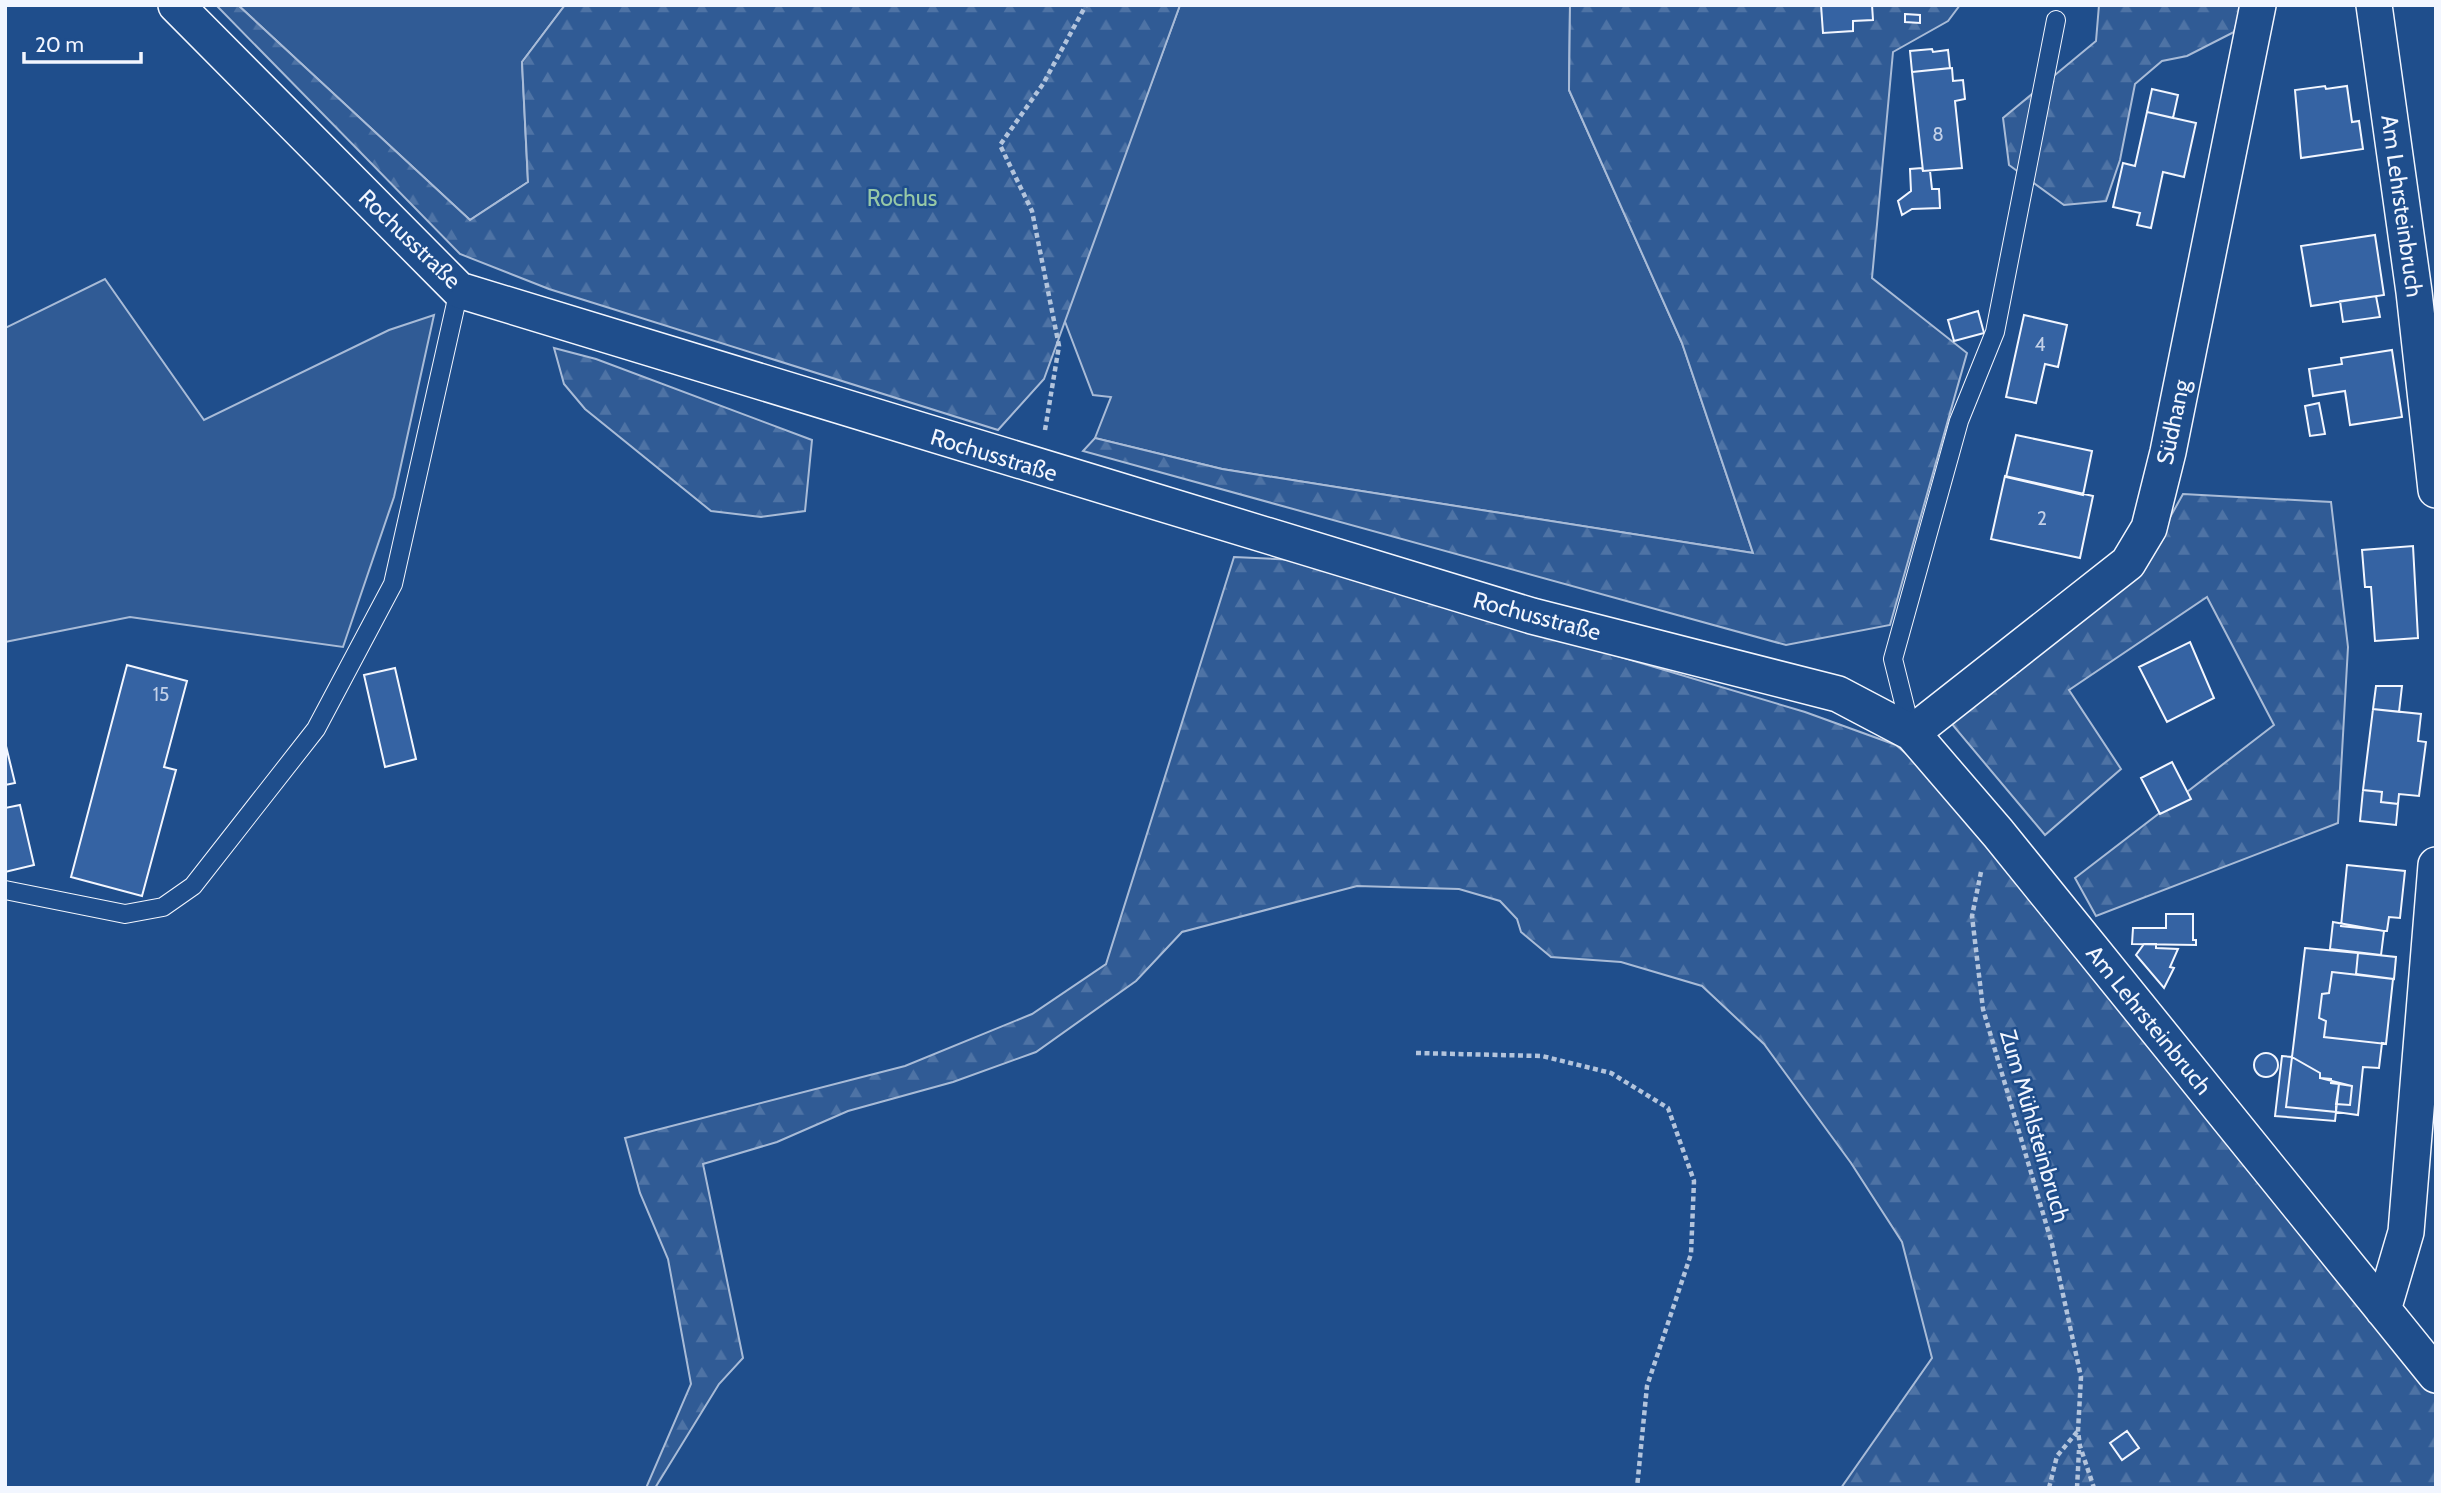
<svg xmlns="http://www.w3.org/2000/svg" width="2441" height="1493" font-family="Cabin,sans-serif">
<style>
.built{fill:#305b95;stroke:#a8bbd7;stroke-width:2}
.forest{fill:url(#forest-firs);stroke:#a8bbd7;stroke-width:2}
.building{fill:#3563a3;stroke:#f2f6ff;stroke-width:2}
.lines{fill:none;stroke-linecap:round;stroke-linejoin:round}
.lane-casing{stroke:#f2f6ff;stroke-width:20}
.street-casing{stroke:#f2f6ff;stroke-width:38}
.path{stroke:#b3c4dc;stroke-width:4.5;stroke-dasharray:5 3.5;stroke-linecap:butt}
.lane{stroke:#1f4e8c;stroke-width:18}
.street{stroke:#1f4e8c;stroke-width:35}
.labels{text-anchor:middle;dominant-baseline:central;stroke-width:5;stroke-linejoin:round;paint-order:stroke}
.number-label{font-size:19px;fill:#c3d1e8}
.park-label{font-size:23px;fill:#97c8a6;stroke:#1f4e8c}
.street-label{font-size:23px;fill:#f2f6ff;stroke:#1f4e8c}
</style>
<defs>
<pattern id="forest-firs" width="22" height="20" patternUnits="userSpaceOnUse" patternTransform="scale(1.75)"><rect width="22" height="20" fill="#305b95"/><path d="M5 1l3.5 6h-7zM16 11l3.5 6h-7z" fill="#4e73a5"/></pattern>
</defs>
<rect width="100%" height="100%" fill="#1f4e8c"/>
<path class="built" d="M238 5H565L522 62 528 182 470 220Z
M1180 5H1570L1569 90 1682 343 1753 553 1222 469 1095 438 1111 397 1093 395 1064 319Z
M105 279 204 420 389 330 434 315 394 497 343 647 130 617 5 642V328Z"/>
<path class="forest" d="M216 5H238L470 220 528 182 522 62 565 5H1180L1044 379 998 430 549 289 460 254Z
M1570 5H1960L1948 21 1893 52 1872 278 1967 353 1890 625 1786 645 1083 451 1095 438 1222 469 1753 553 1682 343 1569 90Z
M2099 5H2242L2234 32 2187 56 2162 61 2135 84 2120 160 2106 201 2064 205 2009 165 2003 118 2096 41Z
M554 348 596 359 812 440 805 511 761 517 711 511 585 409 564 384Z
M2183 494 2331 502 2348 647 2338 823 2096 916 2075 878 2274 725 2207 597 2069 690 2121 769 2045 835 1951 723 2139 573Z
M1234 557 1296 560 1805 712 1896 745 1923 768 2436 1395V1488H1841L1932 1358 1902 1242 1851 1163 1764 1044 1702 986 1621 962 1551 957 1521 932 1517 919 1500 901 1459 889 1357 886 1182 932 1136 981 1036 1052 953 1082 848 1111 777 1142 703 1164 743 1358 719 1384 655 1488H646L691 1384 668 1259 640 1193 625 1138 905 1066 1032 1014 1106 964Z"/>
<path class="building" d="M1821 5H1872L1873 20 1853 21V31L1823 33Z
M1905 14 1920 15V23L1905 22Z
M1932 49 1933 52 1948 50 1950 68 1912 72 1910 51Z
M1952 68 1953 81 1963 80 1965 99 1955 101 1962 168 1923 171 1912 72Z
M2325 86 2326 89 2347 86 2352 122 2359 121 2363 149 2301 158 2295 90Z
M2152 89 2178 95 2173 118 2147 112Z
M2147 112 2196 123 2184 177 2163 172 2151 228 2137 225 2140 213 2113 207 2123 163 2135 166Z
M1922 168 1923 171H1930L1932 189H1939L1940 208 1912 209 1902 215 1898 201 1911 191 1910 169Z
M2375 235 2384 295 2311 306 2301 246Z
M2376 296 2380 317 2343 322 2340 301Z
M1978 311 1984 333 1954 341 1948 320Z
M2024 315 2067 325 2058 367 2045 364 2036 403 2006 397Z
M2392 350 2402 417 2350 425 2345 391 2313 396 2309 369 2342 364 2341 358Z
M2319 403 2325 434 2310 436 2305 406Z
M2016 435 2092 451 2083 495 2006 477Z
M2005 476 2093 496 2080 558 1991 539Z
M2413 546 2418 638 2375 641 2371 587H2365L2362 550Z
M2190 642 2214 698 2167 722 2139 667Z
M127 665 187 681 164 767 176 770 142 896 71 877Z
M395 668 416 759 385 767 364 675Z
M2376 686H2402L2399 712 2373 709Z
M2373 709 2421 714 2418 741 2426 742 2419 796 2399 794 2398 804 2381 802 2382 792 2363 790Z
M5 742 15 783 5 785Z
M2172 762 2191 799 2160 814 2141 778Z
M2363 790 2382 792 2381 802 2398 804 2396 825 2360 821Z
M20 805 34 865 5 872V808Z
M2347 865 2405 871 2400 918 2389 917 2387 931 2341 926Z
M2166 914H2193V940H2196V945L2132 944 2133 928H2166Z
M2333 922 2384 931 2381 955 2330 949Z
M2144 944H2156V948L2178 949 2170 967 2174 968 2164 988 2136 955Z
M2305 948 2358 953 2356 974 2393 979 2386 1044 2382 1043 2379 1068 2363 1067 2358 1115 2336 1112V1104L2350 1105 2352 1086 2320 1078V1073L2292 1057Z
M2358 953 2396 957 2394 979 2356 974Z
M2332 972 2393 979 2386 1044 2324 1037 2326 1021 2319 1018 2322 994 2329 993Z
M2254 1065a12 12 0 1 1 24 0a12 12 0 1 1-24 0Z
M2282 1056 2292 1057 2286 1107 2336 1112 2335 1121 2275 1116Z
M2292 1057 2320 1073V1078L2331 1079V1083L2339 1084 2336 1112 2286 1107Z
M2339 1084 2352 1086 2350 1105 2336 1104Z
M2127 1431 2139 1448 2122 1460 2110 1443Z"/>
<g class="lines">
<g class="lane-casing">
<path id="lane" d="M1911 731 1893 659 1959 421 1995 332 2056 20
M5 890 125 914 163 907 193 886 316 729 393 584 459 290"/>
</g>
<g class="street-casing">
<path id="street" d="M176 5 459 290 1532 616 1838 694 1912 733 1998 833 2436 1375
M2374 5 2414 292 2436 490
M1912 733 2128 563 2149 528 2168 452 2258 5
M2383 1310 2406 1232 2436 865"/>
</g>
<path class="path" d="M1045 430 1059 346 1032 211 1000 145 1043 84 1086 5
M1981 872 1972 916 1983 1009 2052 1244 2081 1377 2078 1431 2080 1446 2094 1488
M1416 1053 1542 1056 1611 1073 1668 1108 1694 1181 1691 1254 1647 1386 1637 1488
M2049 1488 2057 1456 2077 1432
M2077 1488 2079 1450"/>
<use href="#lane" class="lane"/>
<use href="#street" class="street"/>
</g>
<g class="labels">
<g class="number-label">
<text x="1938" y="134">8</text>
<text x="2040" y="344">4</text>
<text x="2042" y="518">2</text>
<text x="161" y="694">15</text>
</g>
<g class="park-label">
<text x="902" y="198">Rochus</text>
</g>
<g class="street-label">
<text transform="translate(2402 206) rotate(82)">Am Lehrsteinbruch</text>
<text transform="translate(410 239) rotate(44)">Rochusstraße</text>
<text transform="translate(2173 422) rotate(-78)">Südhang</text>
<text transform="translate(994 455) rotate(17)">Rochusstraße</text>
<text transform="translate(1537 616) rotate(15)">Rochusstraße</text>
<text transform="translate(2149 1020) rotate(51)">Am Lehrsteinbruch</text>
<text transform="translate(2035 1126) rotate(74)">Zum Mühlsteinbruch</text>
</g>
</g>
<rect width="2441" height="1493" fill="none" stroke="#f2f6ff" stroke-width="14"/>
<path d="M24 52v10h117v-10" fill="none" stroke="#f2f6ff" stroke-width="3.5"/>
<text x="35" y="52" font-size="21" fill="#f2f6ff" stroke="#1f4e8c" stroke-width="5" paint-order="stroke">20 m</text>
</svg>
